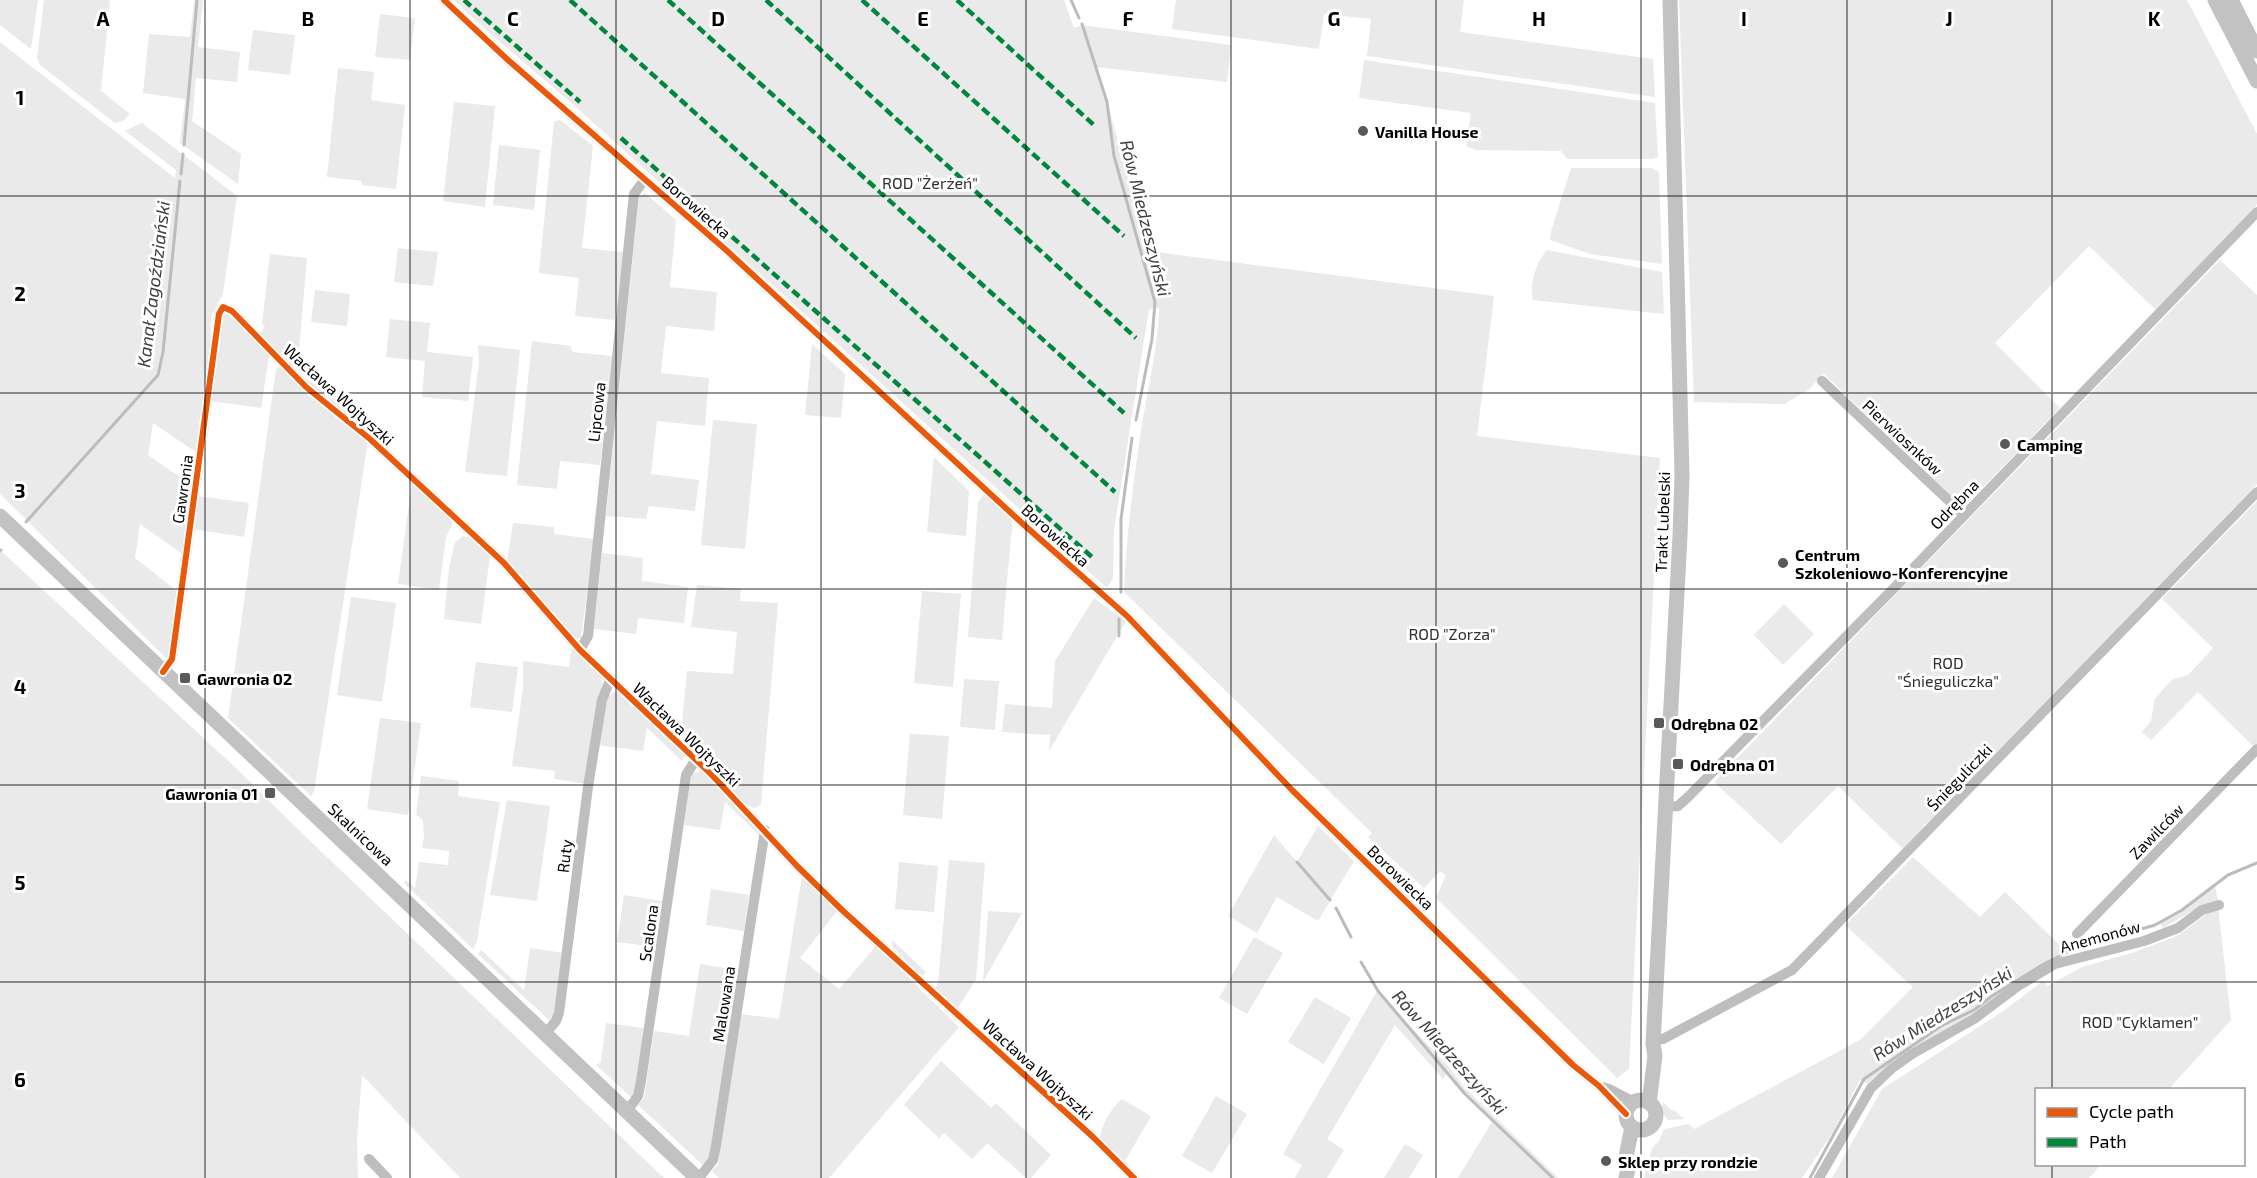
<svg xmlns="http://www.w3.org/2000/svg" width="2257" height="1178" font-family="'Exo 2',sans-serif">
<style>
.green{fill:#eaeaea}
.lines{fill:none;stroke-linecap:round;stroke-linejoin:round}
.stream{stroke:#bcbcbc;stroke-width:3}
.street{stroke:#bebebe;stroke-width:10}
.secondary{stroke:#c2c2c2;stroke-width:15}
.quiet{stroke:#00873e;stroke-width:4.5;stroke-dasharray:9 4.5;stroke-linecap:butt}
.cycleway-casing{stroke:#fff;stroke-width:10}
.cycleway{stroke:#e8590c;stroke-width:6}
.grid{fill:none;stroke:#000;stroke-width:1.5;stroke-opacity:0.55}
.poi-dot{fill:#595959;stroke:#fff;stroke-width:2}
.labels{text-anchor:middle;dominant-baseline:central;stroke-width:6;stroke-linejoin:round;paint-order:stroke}
.poi-label{font-size:16px;font-weight:bold;fill:#000;stroke:#fff;text-anchor:start}
.park-label{font-size:16px;fill:#303030;stroke:#fff}
.street-label{font-size:16px;fill:#000;stroke:#fff}
.water-label{font-size:18px;font-style:italic;fill:#414141;stroke:#fff}
.grid-label{font-size:20px;text-anchor:middle;font-weight:bold;fill:#000;stroke:#fff;stroke-width:6;stroke-linejoin:round;paint-order:stroke}
</style>
<rect width="100%" height="100%" fill="#fff"/>
<path class="green" d="M0 0H38L31 49 0 25Z
M44 0H110L101 91 130 114 123 121 115 123 40 65 37 58Z
M194 0H203L198 47 240 52 237 82 196 78 192 121 241 154 238 184 180 143 185 99 143 93 149 34 190 37Z
M454 0H1064L1074 28 1082 25 1231 45 1227 82 1096 67 1102 83 1148 251 1494 296 1477 436 1660 458 1629 1069 1617 1078 1436 898 1446 875 1440 871 1424 888 1368 837 1372 833 1124 592C1126 539 1133 484 1141 431 1147 390 1158 350 1159 308L1149 309 1114 530 1113 578 1107 588 576 107 479 24Z
M1176 0H1464L1460 32 1653 59 1655 97 1367 56 1371 19 1324 14 1319 49 1172 29Z
M1679 0H2187L2257 134V204L2156 310 2089 246 1995 343 2060 408 1963 508 1824 374 1807 391 1784 404 1694 402Z
M380 14 415 18 410 60 375 57Z
M253 30 295 35 290 75 248 70Z
M0 42 175 178 176 170 125 131 142 123 237 196 223 294 211 316 210 353 197 453 153 423 148 455 193 486 184 555 140 524 135 558 177 591 169 661 0 494Z
M1364 60 1655 103 1658 157 1652 159H1567L1561 151 1476 150 1466 146 1471 113 1359 98Z
M338 68 374 72 371 100 405 105 396 189 362 185V181L327 177Z
M454 102 495 106 485 207 443 201Z
M560 120 593 146 582 248 623 252 615 320 575 316 579 278 539 273 554 121Z
M499 145 540 150 534 210 493 205Z
M1571 168H1652L1659 172 1662 264 1590 254 1550 240 1551 231Z
M645 193 676 220 670 287 717 292 714 331 666 326 661 373 709 378 705 426 657 421 651 474 699 480 695 511 649 506 646 519 606 516 639 197Z
M398 248 438 252 433 286 394 282Z
M1547 250 1662 272 1664 314 1533 300C1529 283 1536 263 1547 250Z
M270 254 307 258 298 361 295 365H290L260 335 265 326 262 324Z
M2220 260 2257 295V484L1929 822 1925 824 1923 828 1903 849 1838 786 1781 844 1714 782Z
M315 290 350 294 347 326 311 322Z
M226 314 231 316 269 355 261 408 210 401 223 315Z
M390 319 430 323 427 352 473 357 468 401 422 397 425 361 386 357Z
M532 341 571 346 572 352 612 356 600 465 560 461 557 489 517 485Z
M812 344 845 374 841 418 805 415Z
M478 345 520 350 507 476 465 472 479 362Z
M280 366 368 441 314 792 311 796 228 718 276 369Z
M306 371 367 424V428L364 429C349 417 309 390 304 373Z
M713 420 757 424 745 549 701 545Z
M934 457 969 491 966 536 927 532Z
M412 483 452 517V525L446 537 439 590 398 584Z
M985 495C998 506 1018 516 1011 535L1002 640 968 637 978 503 981 497Z
M198 496 249 503 244 537 193 529Z
M2257 501V744L2254 747 2198 692 2151 740 2142 732 2151 721 2155 699 2165 687 2173 679 2188 675 2213 648 2162 599Z
M513 523 554 527V534L594 539 581 638 576 639 507 562Z
M463 536 472 538 490 556 481 624 444 619 449 568 455 542Z
M0 550 237 769 307 838 664 1178H460L362 1075 357 1139 358 1178H0Z
M602 553 643 558 642 581 688 587 684 623 638 618 636 634 594 629Z
M697 585 741 589 740 601 778 603 761 804 755 808 747 805 685 742 681 733 687 671 733 674 737 632 691 627Z
M922 591 961 594 953 687 914 683Z
M351 597 396 603 382 702 337 695Z
M1094 598 1126 621 1049 751 1050 735 1002 732 1005 704 1052 708 1055 661Z
M1784 604 1814 634 1783 665 1754 635Z
M572 646 603 678 586 784 554 779 555 771 512 766 523 688V661L569 667Z
M476 662 518 667 512 712 470 707Z
M964 679 999 681 995 730 960 727Z
M614 692 622 695 685 755 682 761 647 728 643 751 597 745 608 696Z
M380 718 421 723 408 815 367 809Z
M910 734 949 736 942 819 903 815Z
M703 770 758 827 759 835 725 802 720 830 684 825 691 774Z
M421 776 459 781 458 796 500 802 477 941 473 949 404 883 406 880 415 888 419 862 448 865 449 851 422 848 424 836 423 820 416 815Z
M507 800 550 806 537 901 490 895Z
M1318 826 1354 861 1318 921 1277 897 1257 933 1228 916 1274 835 1297 862Z
M1913 857 1980 917 2005 892 2069 954C2033 968 2004 996 1972 1017 1938 1039 1896 1054 1868 1084L1860 1080 1832 1134 1802 1178H1644L1652 1148 1659 1141 1664 1129 1689 1124 1694 1129 1860 1040 1913 987 1845 925Z
M949 860 985 863 976 980 957 1009 934 990 938 983Z
M899 862 938 866 934 912 895 909Z
M802 876 838 910 800 958 839 989 876 946 959 1027 829 1178H719L712 1171 718 1165 741 1014 779 1019Z
M2215 885 2218 901 2201 906 2163 928 2160 924 2188 907Z
M711 889 749 895 744 931 706 925Z
M624 895 662 901 656 947 617 942Z
M2218 908 2231 1020 2169 1089 2036 1090V1164L2101 1165 2089 1178H1832L1882 1089 2002 1012 2043 981 2048 986 2082 967 2135 952 2179 935 2209 912Z
M988 911 1022 913 983 982Z
M1254 937 1283 953 1247 1014 1219 998Z
M892 940 926 972 921 977 892 946Z
M530 948 564 953 554 1020 551 1022 478 954 481 950 524 990Z
M700 964 738 970 713 1146 705 1167 638 1105 644 1098 654 1031 689 1036Z
M1377 991 1450 1068 1466 1089 1558 1178H1458L1492 1122 1447 1074 1443 1079 1395 1025 1327 1139 1344 1150 1327 1178H1295L1302 1165 1283 1154Z
M1315 997 1351 1018 1324 1064 1288 1042Z
M606 1023 643 1028 639 1080 632 1098 596 1065 601 1062Z
M941 1061 991 1108 996 1103 1051 1155 1031 1178H1026L987 1143 972 1159 944 1133 939 1138 904 1105Z
M1216 1096 1247 1114 1212 1173 1182 1156Z
M1122 1099 1151 1116 1125 1161 1100 1138C1102 1123 1111 1109 1122 1099Z
M1663 1102 1672 1111 1674 1110 1684 1119 1668 1120 1661 1111Z
M1405 1144 1423 1155 1409 1178H1384Z"/>
<g class="lines">
<path class="stream" d="M1071 0 1079 18
M1082 24 1107 102 1114 156 1155 302 1152 339 1136 420
M184 145 197 0
M181 174 183 154
M26 522 158 375 163 352 180 181
M0 551 1 550
M1121 592V519L1132 438
M1119 636V619
M1297 862 1330 900
M1336 908 1351 937
M2090 944 2155 925 2182 910 2228 875 2257 863
M1361 962 1378 991 1465 1094 1553 1178
M1810 1178 1864 1079 1941 1026 1974 1010 1992 996 2042 965 2071 950"/>
<path class="street" d="M444 0 508 60 726 250 1023 524 1127 616 1292 790 1573 1065 1599 1086 1626 1114
M1822 381 1964 515
M580 650 588 636 634 194 645 179
M163 672 172 659 219 314 223 307 232 311 306 387 370 439 504 563 580 650 710 773 797 866 842 910 1093 1137 1134 1178
M1665 807 1678 806 1688 797 1897 585 2257 212
M2077 934 2257 749
M545 1034 556 1021 559 1013 588 787 602 700 610 680
M1653 1040 1663 1039 1792 970 2257 492
M1599 1086 1609 1089 1634 1102
M627 1111 638 1096 641 1081 686 775 696 759
M369 1159 387 1178
M699 1178 713 1160 716 1146 765 830
M1819 1178 1871 1088 1891 1069 1912 1054 1974 1019 2018 986 2055 964 2144 941 2178 928 2202 910 2219 905"/>
<path class="secondary" d="M2215 0 2257 81
M2231 0 2257 51
M0 516 697 1178
M1626 1115a15 15 0 1 1 30 0a15 15 0 1 1-30 0Z
M1649 1103 1655 1056 1653 1044 1680 536 1682 474 1670 0
M1626 1178 1628 1169 1626 1157 1632 1127"/>
<path class="quiet" d="M464 0 580 102
M570 0 1115 492
M668 0 1124 413
M766 0 1136 338
M862 0 1124 236
M957 0 1095 126
M621 138 1092 557"/>
<g class="cycleway-casing">
<path id="cycleway" d="M444 0 508 60 726 250 1023 524 1127 616 1292 790 1573 1065 1599 1086 1626 1114
M163 672 172 659 219 314 223 307 232 311 306 387 370 439 504 563 580 650 710 773 797 866 842 910 1093 1137 1134 1178"/>
</g>
<use href="#cycleway" class="cycleway"/>
</g>
<path class="grid" d="M205 0V1178M410 0V1178M616 0V1178M821 0V1178M1026 0V1178M1231 0V1178M1436 0V1178M1641 0V1178M1847 0V1178M2052 0V1090M0 196H2257M0 393H2257M0 589H2257M0 785H2257M0 982H2257M2052 1164V1178"/>
<g class="poi-dot">
<circle cx="1363" cy="131" r="6"/>
<circle cx="2005" cy="444" r="6"/>
<circle cx="1783" cy="563" r="6"/>
<rect x="179" y="672" width="12" height="12" rx="3"/>
<rect x="1653" y="717" width="12" height="12" rx="3"/>
<rect x="1672" y="758" width="12" height="12" rx="3"/>
<rect x="264" y="787" width="12" height="12" rx="3"/>
<circle cx="1606" cy="1161" r="6"/>
</g>
<g class="labels">
<g class="poi-label">
<text x="1375" y="131">Vanilla House</text>
<text x="2017" y="444">Camping</text>
<text x="1795" y="554">Centrum<tspan x="1795" dy="18">Szkoleniowo-Konferencyjne</tspan></text>
<text x="197" y="678">Gawronia 02</text>
<text x="1671" y="723">Odrębna 02</text>
<text x="1690" y="764">Odrębna 01</text>
<text x="258" y="793" text-anchor="end">Gawronia 01</text>
<text x="1618" y="1161">Sklep przy rondzie</text>
</g>
<g class="park-label">
<text x="930" y="182">ROD "Żerżeń"</text>
<text x="1452" y="633">ROD "Zorza"</text>
<text x="1948" y="662">ROD<tspan x="1948" dy="18">"Śnieguliczka"</tspan></text>
<text x="2140" y="1021">ROD "Cyklamen"</text>
</g>
<g class="street-label">
<text transform="translate(697 207) rotate(41)">Borowiecka</text>
<text transform="translate(339 394) rotate(42)">Wacława Wojtyszki</text>
<text transform="translate(596 412) rotate(-84)">Lipcowa</text>
<text transform="translate(1903 437) rotate(43)">Pierwiosnków</text>
<text transform="translate(182 489) rotate(-82)">Gawronia</text>
<text transform="translate(1954 504) rotate(-46)">Odrębna</text>
<text transform="translate(1662 522) rotate(-88)">Trakt Lubelski</text>
<text transform="translate(1056 535) rotate(42)">Borowiecka</text>
<text transform="translate(687 734) rotate(44)">Wacława Wojtyszki</text>
<text transform="translate(1959 777) rotate(-46)">Śnieguliczki</text>
<text transform="translate(2156 831) rotate(-46)">Zawilców</text>
<text transform="translate(361 834) rotate(43)">Skalnicowa</text>
<text transform="translate(564 856) rotate(-83)">Ruty</text>
<text transform="translate(1401 877) rotate(44)">Borowiecka</text>
<text transform="translate(648 933) rotate(-82)">Scalona</text>
<text transform="translate(2100 936) rotate(-15)">Anemonów</text>
<text transform="translate(723 1004) rotate(-81)">Malowana</text>
<text transform="translate(1038 1069) rotate(42)">Wacława Wojtyszki</text>
</g>
<g class="water-label">
<text transform="translate(1146 218) rotate(76)">Rów Miedzeszyński</text>
<text transform="translate(153 284) rotate(-83)">Kanał Zagoździański</text>
<text transform="translate(1942 1013) rotate(-32)">Rów Miedzeszyński</text>
<text transform="translate(1450 1052) rotate(48)">Rów Miedzeszyński</text>
</g>
</g>
<g class="grid-label">
<text x="103" y="26">A</text>
<text x="308" y="26">B</text>
<text x="513" y="26">C</text>
<text x="718" y="26">D</text>
<text x="923" y="26">E</text>
<text x="1128" y="26">F</text>
<text x="1334" y="26">G</text>
<text x="1539" y="26">H</text>
<text x="1744" y="26">I</text>
<text x="1949" y="26">J</text>
<text x="2154" y="26">K</text>
<text x="20" y="105">1</text>
<text x="20" y="301">2</text>
<text x="20" y="498">3</text>
<text x="20" y="694">4</text>
<text x="20" y="890">5</text>
<text x="20" y="1087">6</text>
</g>
<rect x="2035" y="1088" width="210" height="78" fill="#ffffff" stroke="#999999" stroke-width="1.5"/>
<rect x="2047" y="1108" width="30" height="9" fill="#e8590c" stroke="#999999" stroke-width="1.5"/>
<text x="2089" y="1118" font-size="18" fill="#000000">Cycle path</text>
<rect x="2047" y="1138" width="30" height="9" fill="#00873e" stroke="#999999" stroke-width="1.5"/>
<text x="2089" y="1148" font-size="18" fill="#000000">Path</text>
</svg>
